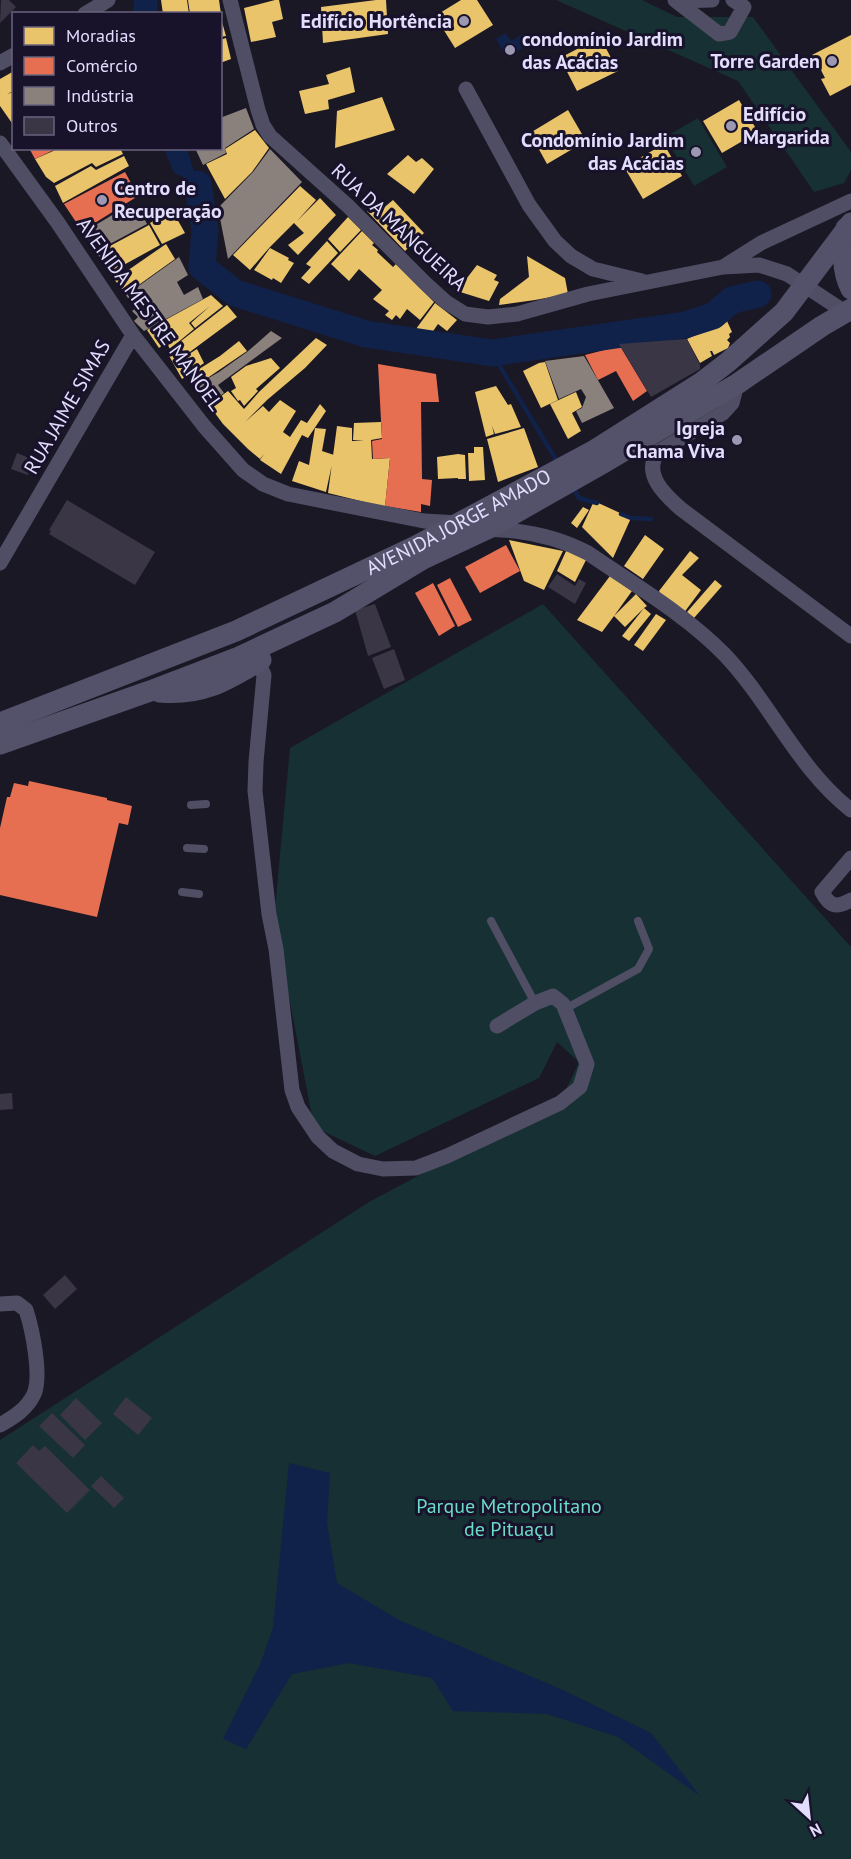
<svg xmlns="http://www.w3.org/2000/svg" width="851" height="1859" font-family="'PT Sans',sans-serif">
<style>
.green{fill:#163033}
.water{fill:#102249}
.homes{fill:#e9c46a}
.shops{fill:#e76f51}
.industry{fill:#8a817c}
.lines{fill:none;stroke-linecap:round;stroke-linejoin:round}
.stream{stroke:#102249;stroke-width:4.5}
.river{stroke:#102249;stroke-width:27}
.building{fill:#3a3646}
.service{stroke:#504e65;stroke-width:8}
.minor{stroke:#504e65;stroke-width:15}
.secondary{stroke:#54516b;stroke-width:21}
.poi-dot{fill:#9d98b2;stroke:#18122b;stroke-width:2}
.labels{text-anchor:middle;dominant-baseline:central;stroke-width:6;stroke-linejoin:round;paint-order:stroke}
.poi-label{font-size:20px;font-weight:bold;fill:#e3ddfe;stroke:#18122b;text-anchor:end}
.street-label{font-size:20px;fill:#e3ddfe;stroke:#18122b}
.park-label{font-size:20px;fill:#6addc7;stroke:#18122b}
</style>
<rect width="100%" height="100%" fill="#1b1825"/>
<path class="green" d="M556 0H642L677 17H753L851 152V170L844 183 814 192 738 81Z
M698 118 727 167 694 186 665 137Z
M543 604 851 947V1859H0V1440L369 1202 561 1100 579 1062 557 1042 539 1078 375 1156 314 1127 274 919 290 748Z"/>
<path class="water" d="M134 0H157L158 13H133Z
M506 33 511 41 524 33 530 44 506 57 496 39Z
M164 149H187L198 184 174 173Z
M289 1463 330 1473 327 1523 337 1583 399 1620 563 1690 651 1733 700 1796 618 1737 547 1714 453 1711 432 1678 349 1663 292 1674 246 1749 223 1739 261 1662 273 1628Z"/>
<path class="homes" d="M161 0H187L189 14H163Z
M188 0H219L221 14H190Z
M275 0H279L283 19 272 22 276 37 251 42 244 8Z
M376 0H386L388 34 323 43 321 7Z
M461 0H477L493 25 455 48 435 16Z
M220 15 226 36 220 37Z
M851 35V85L830 96 821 79 825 78 819 66 816 68 810 56Z
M600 37 618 71 577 91 560 58Z
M226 38 231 59 220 63V40Z
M350 67 355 92 328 100 329 109 305 114 299 91 329 84 326 75Z
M14 71V91L7 94 14 92V108L12 109 14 112V126L0 106V79Z
M382 97 395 130 335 148 337 111Z
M739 100 758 132 722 153 703 121Z
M568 110 586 141 547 164 530 133Z
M255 130 269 148 252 172 225 199 206 164 227 154 225 149Z
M664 144 682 176 643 199 624 167Z
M60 148H120L123 154 96 167 92 163 54 183 46 177 35 159Z
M408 155 416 162 422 158 434 169 414 194 387 174Z
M124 156 129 166 63 203 55 186 91 166 96 170Z
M300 186 316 200 297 221 320 198 336 215 298 255 288 245 304 233 294 223 270 247 250 270 233 255Z
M393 200 424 233 405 251 367 211 373 205 380 211Z
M172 210 185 233 162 244 150 223Z
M348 217 361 230 340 252 328 239Z
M149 225 160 245 120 267 124 273 166 244 175 259 126 294 109 273 97 253Z
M362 231 374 243 372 245 378 250 377 252 393 267 396 264 434 302 420 320 407 309 400 319 396 315 392 320 385 315 389 311 373 299 382 290 359 269 349 281 331 264Z
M327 241 338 253 309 284 301 278 311 267 306 264Z
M270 248 289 258 288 260 294 263 281 283 273 278 272 280 254 270Z
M527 256 565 278 568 294 535 300 499 305 500 299 529 277Z
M477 265 497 275 494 280 499 282 489 301 457 291Z
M211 295 223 306 195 328 191 323 210 306 189 323 194 329 170 349 166 342 159 348 147 330Z
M435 303 457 320 447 331 438 324 429 337 416 329Z
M227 305 237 317 175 363 197 349 204 363 182 379 167 352Z
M727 321 732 332 729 334 730 337 727 340 730 343 728 348 714 355 712 351H710L712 356 700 363 687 339Z
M316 338 327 345 305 368 267 400 245 422 263 406 269 412 280 400 296 411 283 432 290 437 301 420 307 423 320 404 326 411 308 438 302 435 281 474 260 460 264 454 260 459 248 449 223 424 209 405 228 391 244 409 259 392Z
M239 341 247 351 203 381 201 377 196 381 191 374 220 356Z
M271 358 280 368 256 389 258 391 244 406 240 400 238 401 231 391 236 388 231 377 246 366Z
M545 362 558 400 541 408 523 371 539 363Z
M496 386 508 405 511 404 521 427 495 434 492 426 494 434 486 437 475 392Z
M576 392 582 407 572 413 581 431 568 439 550 404Z
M381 422 382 438 371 440 372 459 390 458 385 507 328 493 337 426 352 428V441H364L353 440 354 423Z
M315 428 326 429 322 451 334 455 326 492 292 481 299 461 309 465Z
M524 428 538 467 498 482 487 439Z
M474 447H483L485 480 469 481 468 453H474Z
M458 454 465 455 466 479H458V478L438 479 437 457Z
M594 501 631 518 613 558 582 527Z
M583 507 589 510 577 528 571 523Z
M645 535 664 549 643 579 624 566Z
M509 540 563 551 544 590 524 581Z
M567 549 586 560 575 582 557 571Z
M690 551 699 558 682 575 701 590 683 614 663 598 659 591Z
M610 576 632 591 614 616 636 594 647 606 644 608 651 614 629 641 622 636 644 608 625 627 614 616 602 632 577 620Z
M715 580 722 586 694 618 687 612Z
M656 614 666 620 643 651 634 645Z"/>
<path class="shops" d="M29 148H58L35 159Z
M125 172 138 196 82 231 64 204Z
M620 346 647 391 633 401 616 371 598 380 585 355Z
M378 364 436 374 439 402H421L422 479 432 480 430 506 421 504V512L385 506 390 458 373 459 372 441 382 439Z
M506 545 520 571 480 593 465 567Z
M450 578 472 620 458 627 437 585Z
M433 583 455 626 439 636 415 593Z
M29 781 107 798V800L132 806 128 825 119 823 97 917 0 895V828L7 797H10L14 783 28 786Z"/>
<path class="industry" d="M246 108 254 129 225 148 226 153 203 165 195 148H220V118Z
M270 149 302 182 228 259 218 208 253 172Z
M129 205 134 213 140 210 147 224 95 252 84 232Z
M179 257 188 275 177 282 184 295 198 287 203 299 144 331 134 321 138 317 132 311 135 309 126 295Z
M271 331 282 338 218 385 224 393 207 406 193 387 219 372 247 352Z
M584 356 614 408 582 423 576 411 582 408 586 397 581 389 559 399 545 361Z"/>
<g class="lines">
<path class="stream" d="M492 353 558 463
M572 486 579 498 597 503
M621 514 631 518 651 519"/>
<path class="river" d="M198 184 205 230 202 267 235 293 366 334 492 353 685 325 713 316 732 300 758 294"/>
</g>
<path class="building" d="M1 0H9L16 7 0 23Z
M687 339 700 365V369L651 397 619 344Z
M17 453 34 460 28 475 11 469Z
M67 500 155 552 135 585 49 534 51 531 49 530Z
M557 574 575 586 579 579 586 583 575 604 548 587Z
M375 604 391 647 368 656 355 610Z
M394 649 405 680 384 689 372 658Z
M12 1093 13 1109 0 1110V1094Z
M65 1275 77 1289 55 1309 43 1295Z
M126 1397 152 1418 138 1435 113 1414Z
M76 1398 102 1423 85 1440 60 1415Z
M52 1413 85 1445 73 1458 39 1426Z
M33 1445 39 1451 45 1446 90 1490 67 1513 16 1463Z
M101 1476 124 1498 114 1508 91 1486Z"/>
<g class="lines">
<path class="service" d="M191 805 206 804
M187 848 204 849
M182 892 199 894
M491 921 535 1003
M565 1009 638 969 649 949 638 921"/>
<path class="minor" d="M230 0 258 110 263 125 270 136 348 206 425 283 446 302 465 314 488 317 517 314 588 294 723 267 759 265 787 274 845 312
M675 0 719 34 730 32 744 7 733 0
M677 1 712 0
M85 14 108 0
M0 63 14 55
M466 89 529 205 555 241 571 256 593 269 642 281
M0 143 58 223 133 335 204 426 243 470 263 484 288 494 424 521 459 523
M723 267 761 243 851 201
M737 384 732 403 723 413 658 452C642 474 665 495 681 509L851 636
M487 529C497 530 505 530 515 531 541 534 565 541 588 553 633 584 686 615 724 654 770 702 798 769 851 810
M0 563 133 335
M258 662 264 675 256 762 255 791 269 914 276 949 292 1090 298 1107 318 1137 333 1151 358 1164 383 1169 416 1168 447 1156 560 1103 580 1087 587 1064 563 1004 553 996 535 1003 497 1026
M851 858 822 892C830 907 836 908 851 900
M0 1304 17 1303 26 1310C32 1328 42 1376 34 1394 27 1409 14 1417 0 1425"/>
<g class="secondary">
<path d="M846 228C843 250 841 269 851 289"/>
<path d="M159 692C202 696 226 681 261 660"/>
<path id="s1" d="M0 723 236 631 416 546 593 451 702 382 728 362 784 312 851 223"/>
<path d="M0 744 150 691 239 657 335 612 423 559 487 529 603 463 737 384 822 326 851 309"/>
</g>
</g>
<g class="poi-dot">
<circle cx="464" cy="21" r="6"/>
<circle cx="510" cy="50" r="6"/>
<circle cx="832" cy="61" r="6"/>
<circle cx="731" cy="126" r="6"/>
<circle cx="696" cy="152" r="6"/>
<circle cx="102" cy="200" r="6"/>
<circle cx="737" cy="440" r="6"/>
</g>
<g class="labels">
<g class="poi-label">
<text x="452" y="21">Edifício Hortência</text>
<text x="522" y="39" text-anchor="start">condomínio Jardim<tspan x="522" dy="23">das Acácias</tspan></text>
<text x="820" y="61">Torre Garden</text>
<text x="743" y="114" text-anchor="start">Edifício<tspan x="743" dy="23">Margarida</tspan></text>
<text x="684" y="140">Condomínio Jardim<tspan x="684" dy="23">das Acácias</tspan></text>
<text x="114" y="188" text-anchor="start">Centro de<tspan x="114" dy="23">Recuperação</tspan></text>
<text x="725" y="428">Igreja<tspan x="725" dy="23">Chama Viva</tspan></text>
</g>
<g class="street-label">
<text transform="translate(399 227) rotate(43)">RUA DA MANGUEIRA</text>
<text transform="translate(150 314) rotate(54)">AVENIDA MESTRE MANOEL</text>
<text transform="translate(67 407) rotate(-60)">RUA JAIME SIMAS</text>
<text stroke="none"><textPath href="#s1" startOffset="501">AVENIDA JORGE AMADO</textPath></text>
</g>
<g class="park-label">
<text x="509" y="1506">Parque Metropolitano<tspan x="509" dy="23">de Pituaçu</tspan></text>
</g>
</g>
<rect x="12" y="12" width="210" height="138" fill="#18122b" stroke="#69637f" stroke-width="1.5"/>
<rect x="24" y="27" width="30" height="18" fill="#e9c46a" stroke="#69637f" stroke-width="1.5"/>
<text x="66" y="42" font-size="18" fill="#e3ddfe">Moradias</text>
<rect x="24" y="57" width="30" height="18" fill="#e76f51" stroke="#69637f" stroke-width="1.5"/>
<text x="66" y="72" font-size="18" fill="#e3ddfe">Comércio</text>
<rect x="24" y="87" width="30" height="18" fill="#8a817c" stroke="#69637f" stroke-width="1.5"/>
<text x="66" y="102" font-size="18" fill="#e3ddfe">Indústria</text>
<rect x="24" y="117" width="30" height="18" fill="#3a3646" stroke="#69637f" stroke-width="1.5"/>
<text x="66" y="132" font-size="18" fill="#e3ddfe">Outros</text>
<g transform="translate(809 1817) rotate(153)" stroke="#18122b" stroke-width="4.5" paint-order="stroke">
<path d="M0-4.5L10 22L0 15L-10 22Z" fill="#e3ddfe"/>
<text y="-9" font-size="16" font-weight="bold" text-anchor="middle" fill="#e3ddfe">N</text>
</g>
</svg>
